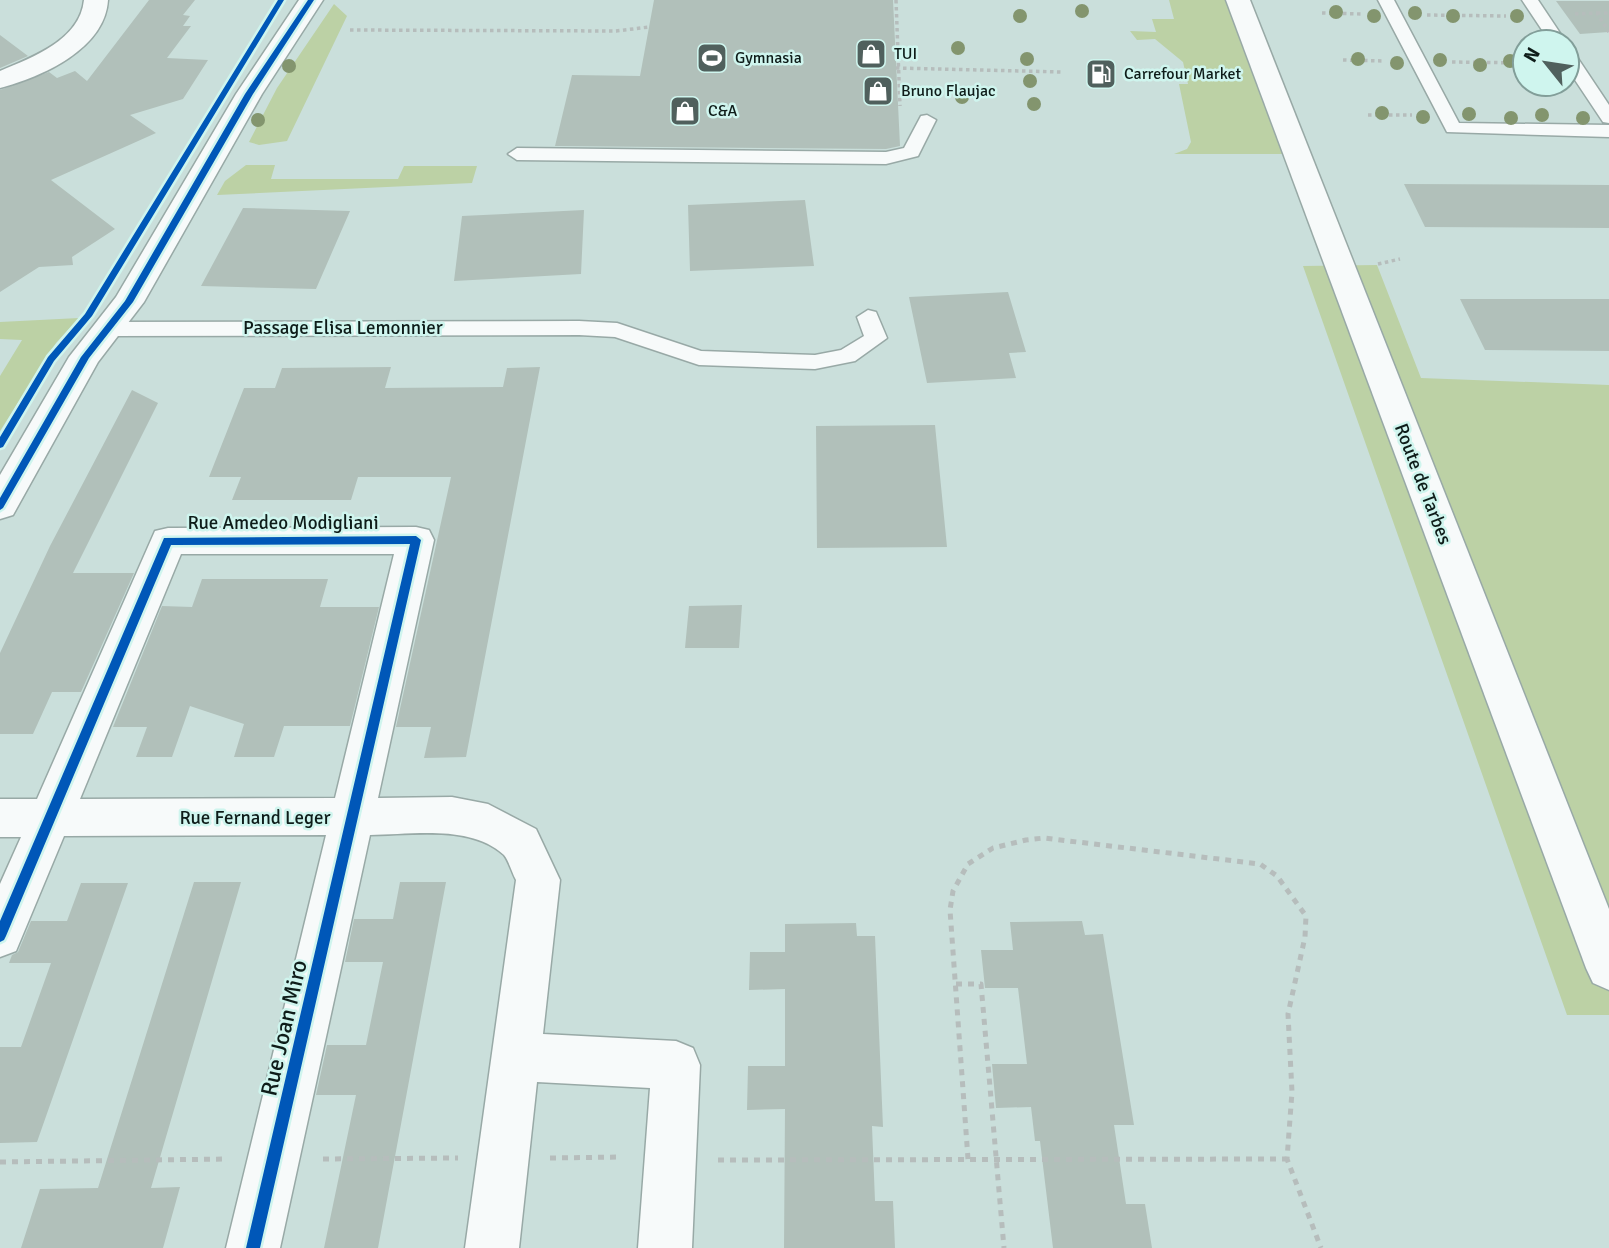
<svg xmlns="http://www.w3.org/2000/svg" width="1609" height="1248" font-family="Signika,sans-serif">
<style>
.green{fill:#bcd1a5}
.building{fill:#b1c0ba}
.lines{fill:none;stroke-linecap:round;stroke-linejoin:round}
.lane-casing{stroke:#98a9a6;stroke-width:3}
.street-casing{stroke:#98a9a6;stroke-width:3}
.primary-casing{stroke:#98a9a6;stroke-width:3}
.path-far1{stroke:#b6bdbc;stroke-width:3.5;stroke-dasharray:3.5 3.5;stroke-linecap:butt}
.path{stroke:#b6bdbc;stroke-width:5;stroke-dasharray:6 6;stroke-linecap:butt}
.lane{fill:#f7fafa;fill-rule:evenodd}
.street{fill:#f7fafa;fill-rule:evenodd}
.primary{fill:#f7fafa;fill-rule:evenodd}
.cycleway-casing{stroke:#cff5ee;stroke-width:5}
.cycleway{fill:#0057b8;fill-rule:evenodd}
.tree{fill:#83956e}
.labels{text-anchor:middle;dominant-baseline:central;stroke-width:5;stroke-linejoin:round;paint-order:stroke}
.far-poi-label{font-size:16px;fill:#0e1c19;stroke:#cff5ee;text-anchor:start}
.street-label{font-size:19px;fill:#0e1c19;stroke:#cff5ee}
.near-street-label{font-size:23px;fill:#0e1c19;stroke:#cff5ee}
</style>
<rect width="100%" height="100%" fill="#cadfdb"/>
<path class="green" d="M1169 0H1226L1283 154H1174L1187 149 1191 142 1179 84H1188L1183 62 1155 39 1137 40 1130 31 1156 32 1152 19H1174Z
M334 4 347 16 287 141 259 145 249 142 277 88Z
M246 165H275L271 179H398L404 166H477L472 183 217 195 225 181Z
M1377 265 1421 378 1609 385V1015H1567L1303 266Z
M79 318 56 343 0 431V376L22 340 0 339V322Z"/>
<path class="building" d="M149 0H195L183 15 190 16 183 26H191L167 58 208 60 183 99 130 115 156 133 51 180 115 229 72 257 73 265 39 267 0 292V90L49 72 57 78 75 71 87 81Z
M654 0H893L900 146 886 149 555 146 572 75 640 76Z
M1556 1H1609V32L1580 34Z
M0 35 28 56 0 68Z
M1404 184 1609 185V228L1425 227Z
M805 200 814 266 690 271 688 205Z
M243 208 350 211 316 289 201 286Z
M584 210 581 274 454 281 462 216Z
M1008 292 1026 352 1009 353 1016 378 927 383 909 297Z
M1460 299H1609V351L1485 350Z
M391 367 385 388 503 387 507 368 540 367 466 757 424 758 431 727H396L451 477H358L351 500H232L241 477H209L244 388H275L282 368Z
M132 390 158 403 73 573H134L81 692H52L33 734H0V653L50 546Z
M935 425 947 547 817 548 816 426Z
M202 579H328L320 607H379L350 726H284L274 757H234L244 724 190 706 172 757H136L147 727H113L162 606 192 607Z
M742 605 739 648H685L689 606Z
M194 882H241L151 1188 180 1187 163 1248H21L40 1189 98 1188Z
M400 882H446L378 1248H324L356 1095H316L327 1045H366L383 962H345L354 919H393Z
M81 883H128L37 1142 0 1143V1047H21L51 963H9L12 955 18 952 31 921H67Z
M1082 921 1085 935 1103 934 1134 1125H1114L1126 1204H1145L1152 1248H1053L1040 1141H1035L1031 1107 996 1108 992 1064H1027L1018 988H985L981 950H1013L1010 922Z
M856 923 857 936H875L883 1127 872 1126 875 1201H893L895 1248H784L785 1109 747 1110 748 1066H785V989L749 990 750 952H785V924Z"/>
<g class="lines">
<g class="lane-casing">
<path id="lane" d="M1378 0H1394L1459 123 1609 125V137L1447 132Z
M1522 0H1538L1566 42H1550Z
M1567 50 1573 51 1609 105V123L1603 122 1567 68Z
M927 115 936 120 918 156 886 164 517 160 508 154 517 148 886 152 904 148 921 116Z
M868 310 876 312 887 338 855 361 815 369 699 365 615 337 579 335 107 336 96 329 107 322 579 321 617 323 701 351 815 355 841 350 864 336 857 317Z"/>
</g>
<g class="street-casing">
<path id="street" d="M84 0H108C105 49 42 77 0 88V71C33 57 80 40 84 0Z
M299 0H323L262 94 144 302 98 362 13 515 0 519V475L69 357 116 297 236 94Z
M416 527 429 530 434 540 378 798 452 797 488 804 536 829 560 880 543 1034 676 1041 693 1048 700 1065 692 1248H638L650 1088 537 1082 519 1248H465L516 880C512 873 509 861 504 855 470 824 411 835 370 835L280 1248H226L326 835 64 836 16 951 0 957V884L21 837H0V799H37L155 531 168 528ZM181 554H394L335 798 80 799Z"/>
</g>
<g class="primary-casing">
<path id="primary" d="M1226 0H1250L1609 909V990L1593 983 1586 968Z"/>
</g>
<path class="path-far1" d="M896 0 900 106
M1322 13 1362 14
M1597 13H1609
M1575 14 1597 13 1609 32
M1427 15 1506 16
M350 30 616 31 649 27
M1343 60 1384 61
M1452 62 1525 63
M896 68 1062 72
M1368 115H1412
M1378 264 1400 259"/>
<path class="path" d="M956 984H981L1004 1248
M550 1158 622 1157
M323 1159 458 1158
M968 1159 950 910 953 891 968 864 993 848 1026 840 1044 838 1260 864 1277 876 1306 916 1305 937 1288 1014 1292 1092 1287 1159 1321 1248
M718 1160 1287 1159
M0 1162 227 1159"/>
<use href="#lane" class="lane"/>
<use href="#street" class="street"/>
<use href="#primary" class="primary"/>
<g class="cycleway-casing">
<path id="cycleway" d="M278 0H284L92 316 54 361 3 447 0 448V437L48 357 85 314Z
M308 0H314L253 94 133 302 89 358 3 508 0 510V498L81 357 125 301 245 94Z
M416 536 421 540 260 1248H246L410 544 171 545 6 936 4 940 0 942V921L164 538Z"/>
</g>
<use href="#cycleway" class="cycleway"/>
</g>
<g class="tree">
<circle cx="1082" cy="11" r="7"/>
<circle cx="1336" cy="12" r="7"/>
<circle cx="1415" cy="13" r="7"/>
<circle cx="1020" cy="16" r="7"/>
<circle cx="1374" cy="16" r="7"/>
<circle cx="1453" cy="16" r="7"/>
<circle cx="1517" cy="16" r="7"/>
<circle cx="958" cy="48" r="7"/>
<circle cx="1027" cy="59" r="7"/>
<circle cx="1358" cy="59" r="7"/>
<circle cx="1440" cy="60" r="7"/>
<circle cx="1510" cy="61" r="7"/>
<circle cx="1397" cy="63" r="7"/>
<circle cx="1480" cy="65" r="7"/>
<circle cx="289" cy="66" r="7"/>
<circle cx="1030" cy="81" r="7"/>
<circle cx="962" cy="97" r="7"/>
<circle cx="1034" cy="104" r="7"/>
<circle cx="1382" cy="113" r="7"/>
<circle cx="1469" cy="114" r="7"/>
<circle cx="1542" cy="115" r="7"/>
<circle cx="1423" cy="117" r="7"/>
<circle cx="1511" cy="118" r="7"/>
<circle cx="1583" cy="118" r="7"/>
<circle cx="258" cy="120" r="7"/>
</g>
<defs>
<g id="shop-square" transform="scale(1.575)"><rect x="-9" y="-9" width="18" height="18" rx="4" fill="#50605d" stroke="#cff5ee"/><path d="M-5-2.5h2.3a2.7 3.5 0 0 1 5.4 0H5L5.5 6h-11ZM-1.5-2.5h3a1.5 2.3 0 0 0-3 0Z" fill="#fff"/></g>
<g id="stadium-square" transform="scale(1.575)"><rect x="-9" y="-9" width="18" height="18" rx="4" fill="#50605d" stroke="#cff5ee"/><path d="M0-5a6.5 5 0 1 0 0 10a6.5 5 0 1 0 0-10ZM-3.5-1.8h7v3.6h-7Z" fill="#fff"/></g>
<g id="fuel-square" transform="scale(1.575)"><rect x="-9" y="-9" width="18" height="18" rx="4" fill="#50605d" stroke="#cff5ee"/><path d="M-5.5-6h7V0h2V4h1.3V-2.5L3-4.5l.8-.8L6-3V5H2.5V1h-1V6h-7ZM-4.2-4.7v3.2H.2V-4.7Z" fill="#fff"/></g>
</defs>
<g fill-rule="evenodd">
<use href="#shop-square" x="871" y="54"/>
<use href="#stadium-square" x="712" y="58"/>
<use href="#fuel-square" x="1101" y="74"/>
<use href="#shop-square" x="878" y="91"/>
<use href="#shop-square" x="685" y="111"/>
</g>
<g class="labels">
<g class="far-poi-label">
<text x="894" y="54">TUI</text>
<text x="735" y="58">Gymnasia</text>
<text x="1124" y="74">Carrefour Market</text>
<text x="901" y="91">Bruno Flaujac</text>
<text x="708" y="111">C&amp;A</text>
</g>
<g class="street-label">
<text x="343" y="328">Passage Elisa Lemonnier</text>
<text transform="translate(1423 484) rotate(69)">Route de Tarbes</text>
<text x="283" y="523">Rue Amedeo Modigliani</text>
<text x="255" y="818">Rue Fernand Leger</text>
</g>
<g class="near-street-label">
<text transform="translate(284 1028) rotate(-77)">Rue Joan Miro</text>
</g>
</g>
<g transform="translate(1546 63) rotate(300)"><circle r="33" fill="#cff5ee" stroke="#829e99" stroke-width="2"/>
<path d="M0-5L12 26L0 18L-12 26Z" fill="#50605d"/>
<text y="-10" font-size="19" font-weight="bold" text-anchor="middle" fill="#0e1c19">N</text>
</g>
</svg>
